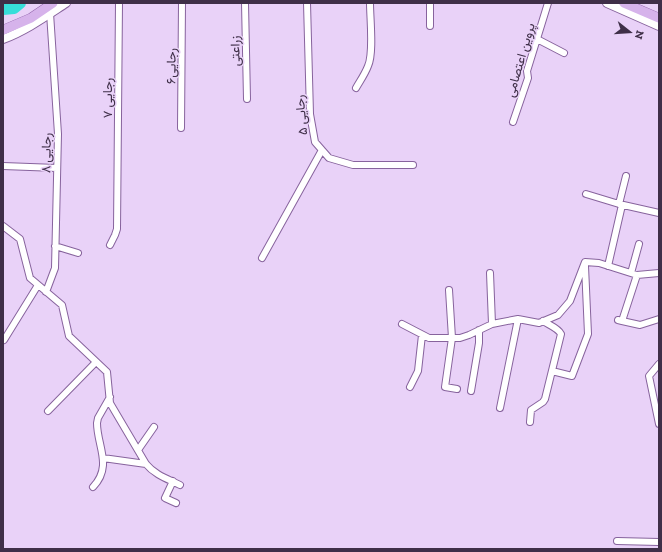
<svg xmlns="http://www.w3.org/2000/svg" width="662" height="552" font-family="'Zilla Slab',Vazirmatn,serif">
<style>
.lines{fill:none;stroke-linecap:round;stroke-linejoin:round}
.river{stroke:#37ded9;stroke-width:12}
.minor-casing{stroke:#87639d;stroke-width:8}
.secondary-casing{stroke:#87639d;stroke-width:10}
.primary-casing{stroke:#9064aa;stroke-width:10}
.minor{stroke:#fff;stroke-width:6}
.secondary{stroke:#fff;stroke-width:8}
.primary{stroke:#d6b3eb;stroke-width:9}
.labels{text-anchor:middle;dominant-baseline:central;stroke-width:3;stroke-linejoin:round;paint-order:stroke}
.street-label{font-size:13px;fill:#3f2f48;stroke:#e9d2f8}
</style>
<rect width="100%" height="100%" fill="#e9d2f8"/>
<g class="lines">
<path class="river" d="M3 9 14 8 20 3"/>
<g class="minor-casing">
<path id="minor" d="M245 3 247 99
M307 3 310 114 315 142 329 158 353 165H413
M430 26V3
M537 39 564 53
M356 88C360 81 365 74 368 66 374 53 370 19 370 3
M513 122 528 78 527 71 548 3
M181 128 182 3
M3 166 57 168
M586 194 619 204 659 213
M619 204 626 176
M3 226 20 239 30 278 62 305 69 336 107 372 110 403 146 464C155 475 168 479 180 485
M110 245 115 235 117 229 119 3
M55 246 78 253
M262 258 322 150
M608 266 622 205
M631 273 639 244
M449 290 452 338 445 387 457 389
M46 292 55 268 58 134 50 13
M618 320 622 321 637 275
M622 321 640 325 659 319
M402 324 429 338H460L469 335 492 324 490 273
M492 324 518 319 539 323 558 315 570 301 585 262 599 263 637 275 659 273
M4 340 38 285
M659 364 649 376 659 424
M552 371 572 376 588 334 585 266
M410 387 418 371 422 335
M471 391 479 343V330
M500 408 518 319
M48 411 96 362
M530 422 531 410 543 402 545 399 561 334C558 328 549 325 543 321
M138 450 154 427
M103 458 146 464
M173 481 165 498 176 503
M93 487C113 466 97 446 97 423L98 418 110 397
M617 541 659 542"/>
</g>
<g class="secondary-casing">
<path id="secondary" d="M607 3 659 26
M3 39C25 31 46 16 66 3"/>
</g>
<g class="primary-casing">
<path id="primary" d="M624 3 659 18
M3 30 31 18 53 3"/>
</g>
<use href="#minor" class="minor"/>
<use href="#secondary" class="secondary"/>
<use href="#primary" class="primary"/>
</g>
<g class="labels">
<g class="street-label">
<text transform="translate(235 51) rotate(-91)">زراعتی</text>
<text transform="translate(520 60) rotate(-74)">پروین اعتصامی</text>
<text transform="translate(171 66) rotate(-89)">رجایی۶</text>
<text transform="translate(107 98) rotate(-90)">رجایی ۷</text>
<text transform="translate(301 115) rotate(-95)">رجایی ۵</text>
<text transform="translate(46 153) rotate(-89)">رجایی ۸</text>
</g>
</g>
<rect width="662" height="552" fill="none" stroke="#3f2f48" stroke-width="8"/>
<g transform="translate(630 32) rotate(107)" stroke="#e9d2f8" stroke-width="3" paint-order="stroke">
<path d="M0-3L7 15L0 10L-7 15Z" fill="#3f2f48"/>
<text y="-6" font-size="11" font-weight="bold" text-anchor="middle" fill="#3f2f48">N</text>
</g>
</svg>
